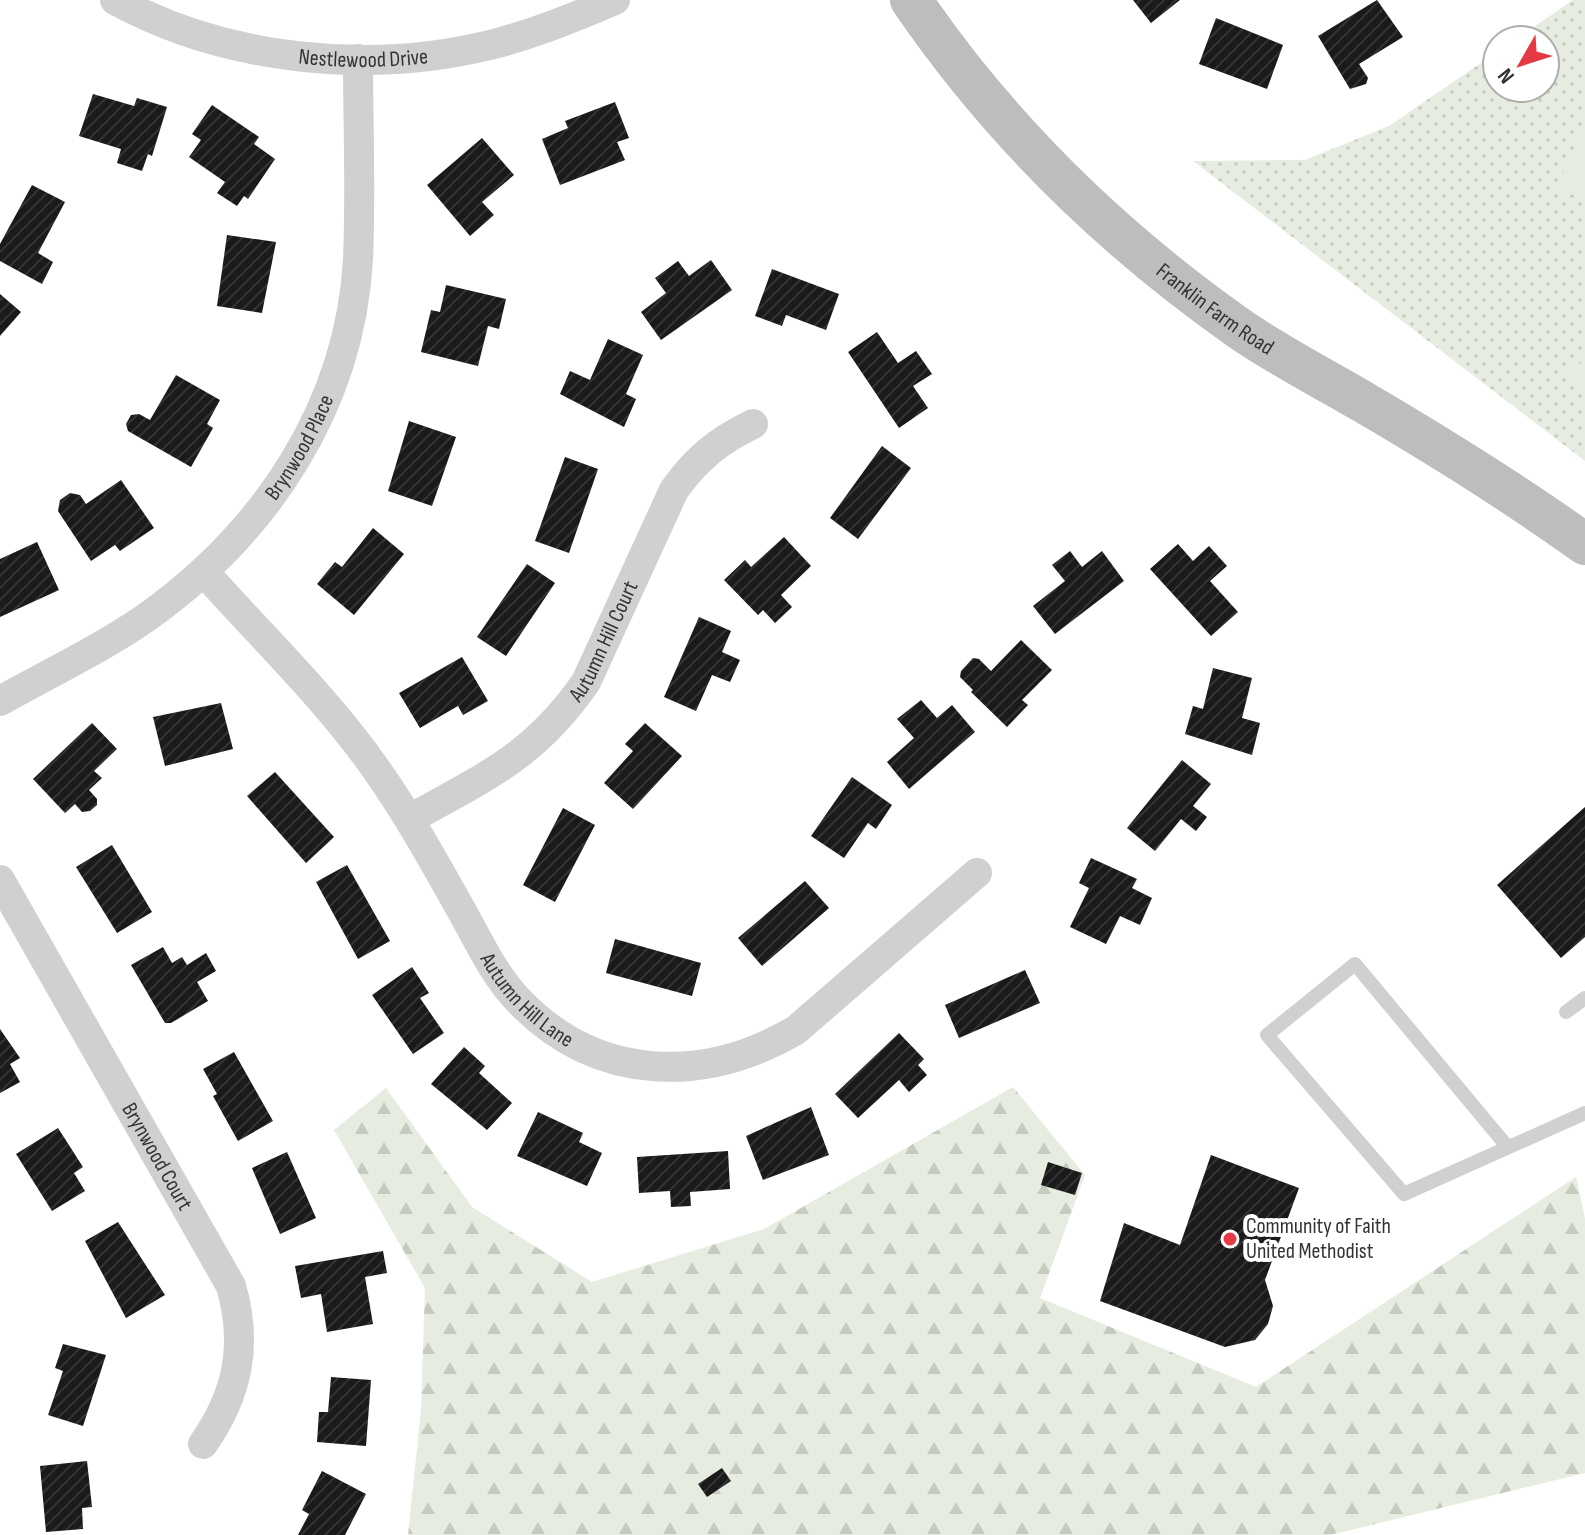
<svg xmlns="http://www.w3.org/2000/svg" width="1585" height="1535" font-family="'Sofia Sans Condensed',sans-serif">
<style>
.forest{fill:url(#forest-firs)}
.park{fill:url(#park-dots)}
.garden{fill:#e6ecdf}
.building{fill:url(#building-hatch)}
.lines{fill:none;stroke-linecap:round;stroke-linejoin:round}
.lane{stroke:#d0d0d0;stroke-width:14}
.street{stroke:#d0d0d0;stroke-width:30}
.secondary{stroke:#bdbdbd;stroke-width:42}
.poi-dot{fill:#e63946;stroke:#fff;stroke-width:3}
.labels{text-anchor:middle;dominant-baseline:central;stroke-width:8;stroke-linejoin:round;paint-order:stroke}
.street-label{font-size:22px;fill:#333;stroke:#fff}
.poi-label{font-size:22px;fill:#333;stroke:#fff;text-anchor:start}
</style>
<defs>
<pattern id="forest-firs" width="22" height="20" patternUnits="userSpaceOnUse" patternTransform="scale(2)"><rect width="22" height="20" fill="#e6ecdf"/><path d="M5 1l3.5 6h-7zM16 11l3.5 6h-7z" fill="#c6cbc0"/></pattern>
<pattern id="park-dots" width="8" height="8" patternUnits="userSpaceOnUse" patternTransform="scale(2)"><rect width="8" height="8" fill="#e6ecdf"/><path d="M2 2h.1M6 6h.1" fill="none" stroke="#c6cbc0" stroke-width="1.8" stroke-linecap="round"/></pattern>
<pattern id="building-hatch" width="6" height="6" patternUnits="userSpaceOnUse" patternTransform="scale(2)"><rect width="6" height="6" fill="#1a1a1a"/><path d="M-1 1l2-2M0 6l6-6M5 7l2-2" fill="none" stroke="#333"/></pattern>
</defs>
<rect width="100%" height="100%" fill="#fff"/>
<path class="forest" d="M1013 1087 1085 1175 1040 1298 1256 1387 1576 1177 1585 1219V1473L1330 1535H408L421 1410 425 1288 334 1130 386 1088 472 1207 592 1282 764 1229Z"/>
<path class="park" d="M1573 0H1585V461L1193 161 1305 160 1389 126 1497 52V88H1545V40H1515Z"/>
<path class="garden" d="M1585 124V201L1556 187Z
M1585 361V403L1568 370Z"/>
<path class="building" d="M1133 0H1180L1151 23Z
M1377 0 1403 37 1359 64 1368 78 1366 84 1350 89 1318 36Z
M1216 18 1283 45 1267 89 1199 64Z
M93 94 134 106 137 98 167 107 152 156 148 154 142 171 117 163 121 149 79 136Z
M615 102 629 138 617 142 625 160 560 185 542 139 568 128 565 121Z
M212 105 259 137 254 144 275 159 248 199 244 196 237 206 217 193 225 182 189 157 201 140 192 134Z
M482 138 514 175 482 202 494 215 470 236 427 185Z
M32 185 65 202 38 253 53 262 42 284 0 261V244Z
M227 235 276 242 262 313 217 306Z
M711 260 732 290 661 340 641 312 666 293 655 278 678 261 689 276Z
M772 269 839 294 826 330 786 315 782 326 755 316Z
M446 285 506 299 499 329 488 326 478 366 421 352 431 310 440 312Z
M0 294 21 312 0 336Z
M877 332 898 363 916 351 932 374 913 386 928 408 899 428 848 352Z
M608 339 643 355 626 394 636 399 624 427 560 394 570 371 590 380Z
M176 375 220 400 207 424 213 428 191 467 128 431 126 424 131 415 139 414 150 420Z
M409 421 456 437 432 506 388 491Z
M882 446 911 468 858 539 830 518Z
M565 457 598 469 569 553 535 541Z
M121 480 154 528 120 551 115 545 91 561 58 511 60 500 70 493 80 495 86 504Z
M373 528 404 554 354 615 317 584 335 562 342 567Z
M784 537 811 566 781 595 792 607 775 623 763 610 758 615 724 580 745 560 751 567Z
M37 542 59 590 0 617V559Z
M1178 544 1193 561 1209 546 1227 566 1210 581 1238 612 1211 636 1150 569Z
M1070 551 1082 567 1102 551 1124 581 1055 634 1033 606 1065 581 1052 565Z
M527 564 555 583 506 656 477 637Z
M699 617 731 631 722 652 740 660 730 682 712 675 696 711 664 697Z
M1021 640 1052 670 1022 700 1028 705 1007 727 971 692 973 690 960 677 961 671 973 658 979 659 991 671Z
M462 657 488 701 463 715 458 706 420 728 399 693Z
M1213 668 1252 678 1242 718 1260 723 1252 755 1185 734 1193 706 1203 709Z
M921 700 937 718 952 705 975 732 909 789 887 762 914 738 897 719Z
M221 703 233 749 165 766 153 717Z
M92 723 117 749 94 771 102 778 89 790 97 799V805L90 811 82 812 75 804 65 813 33 779Z
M645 723 682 756 633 809 604 783 633 751 625 744Z
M1182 760 1211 784 1193 806 1207 817 1196 831 1181 819 1155 851 1127 828Z
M275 772 334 837 306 863 247 796Z
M852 777 892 805 876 829 868 823 844 858 811 836Z
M1585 807V937L1561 958 1497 885Z
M563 808 595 825 555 902 523 885Z
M112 845 152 912 117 933 76 867Z
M1091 858 1137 879 1132 888 1152 898 1140 925 1120 916 1106 944 1070 927 1089 888 1079 883Z
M347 865 390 941 358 959 316 882Z
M805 881 829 908 762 966 738 938Z
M615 939 701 963 692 996 606 973Z
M163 947 172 963 182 957 187 965 206 953 216 971 197 982 208 1001 171 1023H165L131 965Z
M412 967 429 993 420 998 444 1033 413 1054 372 995Z
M1025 970 1040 1003 959 1038 945 1005Z
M0 1029 20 1058 10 1064 20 1082 0 1093Z
M899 1033 924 1059 918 1065 927 1075 909 1092 899 1080 858 1118 835 1094Z
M464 1047 485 1066 479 1073 512 1103 487 1130 431 1084Z
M234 1052 273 1121 238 1141 213 1096 217 1094 203 1069Z
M811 1107 829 1155 763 1180 746 1136Z
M538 1112 583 1133 579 1142 602 1153 587 1186 517 1156Z
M58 1128 83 1167 74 1173 85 1191 52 1211 16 1154Z
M728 1151 730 1189 690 1192 691 1206 671 1207 670 1191 639 1193 637 1157Z
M287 1152 316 1218 280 1234 252 1168Z
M1211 1155 1299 1188 1265 1280 1273 1306 1268 1324 1255 1340 1225 1347 1100 1301 1124 1223 1180 1245Z
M1048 1162 1082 1173 1075 1195 1041 1185Z
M118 1222 165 1295 126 1318 85 1241Z
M383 1251 387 1273 365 1277 373 1324 327 1332 321 1294 301 1298 295 1266Z
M63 1344 106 1355 83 1426 48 1415 63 1371 55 1368Z
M331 1377 371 1380 366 1446 317 1442 319 1412H328Z
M87 1461 92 1507 82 1508 83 1529 46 1532 40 1466Z
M722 1468 731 1481 707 1497 698 1484Z
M322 1471 366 1494 345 1535H298L309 1514 302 1510Z"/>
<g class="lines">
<path class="lane" d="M1566 1012 1585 998
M1506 1145 1355 964 1267 1035 1404 1194 1585 1113"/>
<g class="street">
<path id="s1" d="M115 0C227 61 370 75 494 44 536 33 575 17 615 0"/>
<path id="s2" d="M205 573C262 637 327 699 376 769 409 816 436 865 464 915 480 944 495 976 519 1001 597 1082 704 1084 796 1030L977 873"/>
<path id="s3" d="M0 701C48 674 101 649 147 617 265 533 350 407 358 259 361 193 358 125 358 59"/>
<path id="s4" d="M410 819C486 776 534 757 586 682L674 490C697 458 718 441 753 424"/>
<path id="s5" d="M0 880 231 1286C248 1345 238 1394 203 1444"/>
</g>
<path class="secondary" id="s6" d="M911 0C999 129 1112 239 1240 329 1279 356 1324 379 1365 403 1440 447 1514 493 1585 544"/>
</g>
<circle class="poi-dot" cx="1230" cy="1239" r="8"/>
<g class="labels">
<g class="street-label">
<text stroke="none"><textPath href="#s1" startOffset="258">Nestlewood Drive</textPath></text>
<text stroke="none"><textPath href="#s6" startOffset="436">Franklin Farm Road</textPath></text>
<text stroke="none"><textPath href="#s3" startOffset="400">Brynwood Place</textPath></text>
<text stroke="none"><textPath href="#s4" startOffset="270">Autumn Hill Court</textPath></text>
<text stroke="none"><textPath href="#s2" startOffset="538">Autumn Hill Lane</textPath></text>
<text stroke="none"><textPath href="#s5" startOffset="318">Brynwood Court</textPath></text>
</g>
<g class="poi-label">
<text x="1246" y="1226">Community of Faith<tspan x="1246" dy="25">United Methodist</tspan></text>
</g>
</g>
<g transform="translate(1521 64) rotate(231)"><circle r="38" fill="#ffffff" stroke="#adadad" stroke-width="2"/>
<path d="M0-6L14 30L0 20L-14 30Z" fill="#e63946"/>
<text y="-12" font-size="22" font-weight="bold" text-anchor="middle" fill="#333333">N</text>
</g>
</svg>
